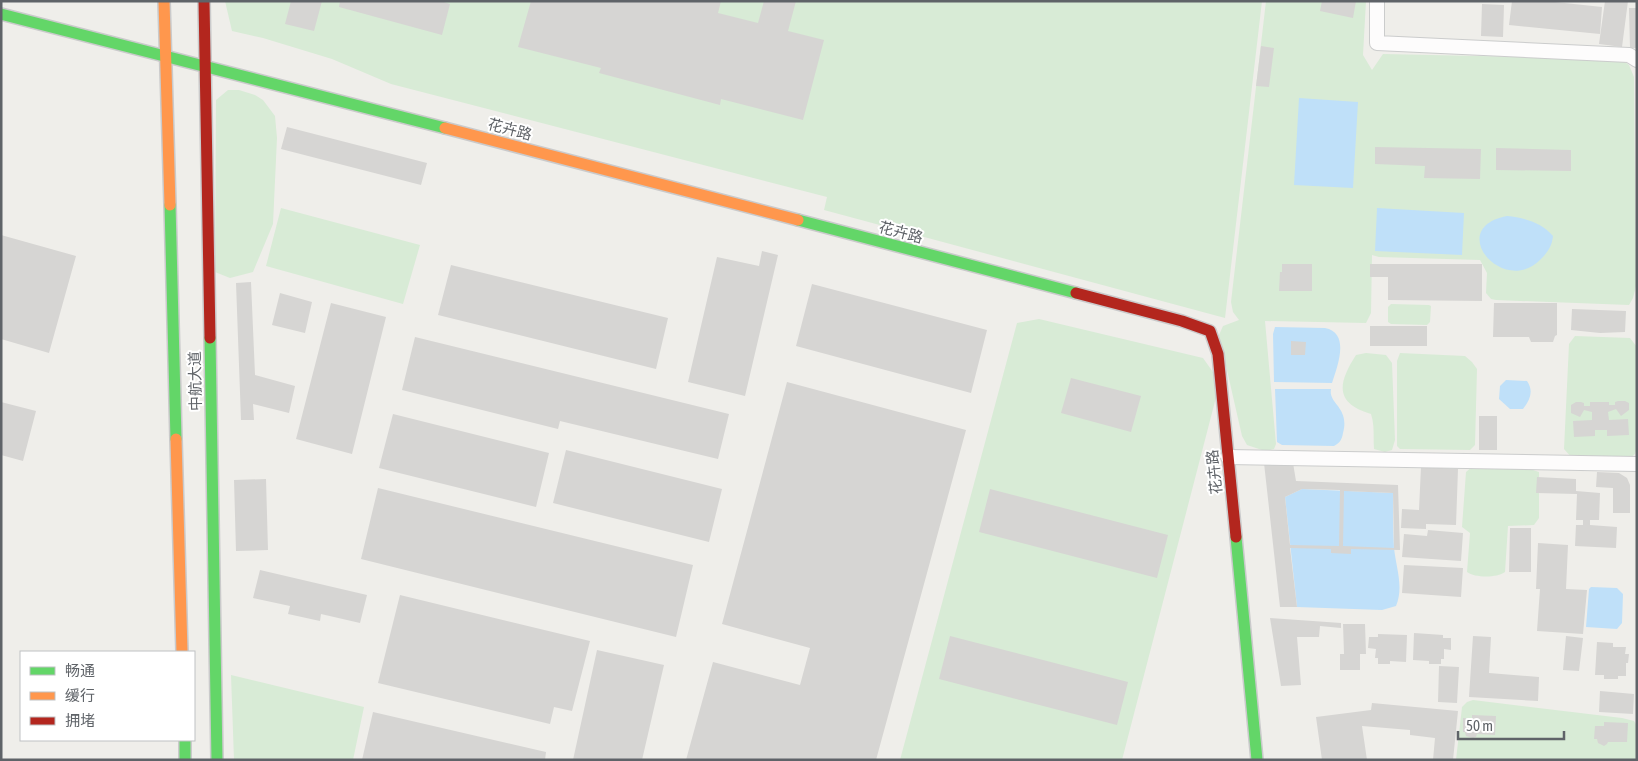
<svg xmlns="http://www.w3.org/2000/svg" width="1638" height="761" font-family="'Asap Condensed','Noto Sans SC',sans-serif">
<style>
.green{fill:#d8ebd6}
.water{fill:#bfe0f9}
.building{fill:#d6d5d3;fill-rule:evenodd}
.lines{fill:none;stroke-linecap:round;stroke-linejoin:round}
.street-casing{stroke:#cbcccc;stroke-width:16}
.fast-casing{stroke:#cacacb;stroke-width:14}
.slow-casing{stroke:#cacacb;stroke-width:14}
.jam-casing{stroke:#cacacb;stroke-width:14}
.street{stroke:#fdfcfc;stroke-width:14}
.fast{stroke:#63d668;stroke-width:11}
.slow{stroke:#ff974d;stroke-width:11}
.jam{stroke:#b3261e;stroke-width:11}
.labels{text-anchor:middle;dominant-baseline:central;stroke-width:4;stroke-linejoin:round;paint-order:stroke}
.street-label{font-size:15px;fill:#5f6368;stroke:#fff}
</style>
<rect width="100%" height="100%" fill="#efeeea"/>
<path class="green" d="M225 1H1262L1225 318 824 210 827 197 391 84 332 59 263 38 232 31Z
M1266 1H1366L1363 55 1372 70 1383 54 1621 59 1629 65 1634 77 1636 286 1633 298 1629 305 1496 300 1491 299 1486 293 1487 273 1480 260 1379 257 1372 255 1371 313 1366 323 1265 321 1276 444 1274 449 1265 451 1247 445 1242 436 1219 335 1223 326 1239 320 1233 312 1231 302Z
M228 90H239L255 95 263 100 275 116 277 138 273 224 253 272 230 278 215 272 216 100Z
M281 208 420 245 403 304 266 266Z
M1391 304 1429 305 1431 306 1430 322 1427 325 1391 324 1388 322V307Z
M1039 319 1203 358 1220 382 1122 760H900L1017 323Z
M1575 336 1630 338 1637 347V448L1635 454 1628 460 1572 458 1564 449 1569 344Z
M1366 353 1386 355 1392 363 1395 440 1392 450 1385 452 1374 449C1373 437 1375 426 1371 414 1334 403 1338 383 1356 355Z
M1400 353 1465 356 1472 362 1477 369 1475 445 1470 450 1400 449 1397 446V361Z
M1473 466 1533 470 1539 472V518L1534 525 1508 526 1505 572C1497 578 1475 578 1467 572L1470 533 1462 527 1466 472Z
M231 675 364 707 353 760H234Z
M1473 700 1622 718 1634 721 1637 726 1636 760H1456L1462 707 1467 702Z"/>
<path class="water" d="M1299 98 1358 102 1353 188 1294 185Z
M1377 208 1464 213 1462 255 1375 251Z
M1507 216C1525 218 1541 222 1553 236 1552 246 1548 252 1541 259 1504 298 1444 228 1507 216Z
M1275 327 1325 328C1351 333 1337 367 1332 383L1274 382 1273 334Z
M1506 380 1527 381C1534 391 1530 400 1523 409H1510L1499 399 1500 386Z
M1275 389H1331C1328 404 1350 407 1343 433 1342 439 1340 443 1334 446L1282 445 1277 442Z
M1302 489 1393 493C1393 511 1393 530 1394 548 1396 567 1404 587 1396 606L1382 610 1297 607 1285 497Z
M1591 587 1617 588 1623 594 1622 623 1617 629 1586 627 1589 589Z"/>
<path class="building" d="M291 1H322L314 31 285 24Z
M340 1H441L450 4 442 35 339 7Z
M531 1H721L718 13 758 23 764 1H796L788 31 824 40 803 120 721 99 720 105 599 73 601 68 518 47Z
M1322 1H1356L1353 18 1320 11Z
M1512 1H1546L1602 7 1600 34 1509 25Z
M1605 1H1628L1622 47 1599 44Z
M1482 4 1504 5 1503 37 1481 36Z
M1629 8H1637V48H1630Z
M1261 46 1274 48 1269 87 1256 86Z
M287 127 427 163 421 185 281 149Z
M1375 147 1481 149 1480 179 1424 178 1425 166 1375 164Z
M1496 148 1571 150V171L1496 170Z
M1 235 76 256 49 353 1 339Z
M762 251 778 255 745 396 688 382 717 257 759 266Z
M1282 264H1312V291H1279L1280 272H1282Z
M1370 264H1482V301L1388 300V277H1370Z
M451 265 668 318 656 369 438 315Z
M251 282 255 375 295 386 289 413 253 404 254 420H241L236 283Z
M812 284 987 330 971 393 796 346Z
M280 293 312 302 305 333 272 325Z
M331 303 386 317 352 454 296 439Z
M1494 303H1557V335L1555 336 1553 342H1531L1529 337H1493Z
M1572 309 1626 311 1625 332 1600 333 1571 330Z
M1370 326H1427V346H1370Z
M415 337 729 414 718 459 560 421 558 429 402 390Z
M1291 341 1306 342 1305 355H1291Z
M1071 378 1141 396 1131 432 1061 413Z
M787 382 966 430 876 760H686L713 662 800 685 810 648 722 624Z
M1618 401H1625L1629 403V410L1621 416 1616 409 1608 412 1609 420 1628 419 1629 435 1607 436V430H1595V436L1574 437 1573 421 1592 420V412L1584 410 1580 417 1571 413V405L1576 402H1581L1584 403V406H1590V402H1609V405H1615V402Z
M1 402 36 411 23 461 1 455Z
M393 414 549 453 536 507 379 468Z
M1479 416H1497V450H1479Z
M566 450 722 489 709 542 553 503Z
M1264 463H1293L1296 481 1398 485 1400 550 1351 549V554L1331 553V549L1290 548 1297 607H1280ZM1302 489 1340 490 1339 546 1290 545 1285 497ZM1344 491 1393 493 1394 548 1343 546Z
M1421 467 1458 469 1456 525 1426 524V529L1401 528 1402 509 1419 510Z
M1597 472 1619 473 1627 478 1630 485V513H1613V488L1596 487Z
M1537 477 1576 479V491L1600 493 1599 520H1590V525L1617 527 1616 548 1575 546 1576 525H1583V520H1576L1577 494 1536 493Z
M266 479 268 550 236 551 234 480Z
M378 488 693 565 676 637 361 559Z
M990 489 1168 535 1157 578 979 532Z
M1510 528H1531V572H1509Z
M1428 530 1463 533 1461 561 1402 557 1404 534 1427 536Z
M1538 543 1568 545 1566 589 1587 590 1583 634 1537 631 1540 589H1536Z
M1404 565 1463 568 1461 597 1402 593Z
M260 570 367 595 360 623 321 614 320 621 288 614 290 606 253 598Z
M400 595 590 641 572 711 554 707 550 724 378 683Z
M1270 618 1341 623V628L1320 626 1319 637H1297L1301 685 1281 686Z
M1343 624H1365L1366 654H1360V670H1340V654H1344Z
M1414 633 1443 635V638H1451V650L1444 649V659H1441V664H1429V661L1413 660Z
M1378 634 1407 635 1406 662 1390 661V664H1378V658H1375L1376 649 1368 648 1369 637H1378Z
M950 636 1128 682 1117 725 939 679Z
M1473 636 1491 637 1489 673 1539 677 1538 701 1469 697Z
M1566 636 1583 638 1579 671 1563 670Z
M1597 642 1613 643V647H1626L1625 654H1629L1628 663H1626V676H1618V679H1604V675H1595Z
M597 650 664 665 642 760H573Z
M1439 666 1459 667 1457 703 1438 702Z
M1600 691 1634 694 1633 714 1599 712Z
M1372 703 1458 711 1453 760H1433L1435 738 1410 735V730L1362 726 1367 760H1322L1316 717 1371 710Z
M373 712 546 752 545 760H362Z
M1472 715 1496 716 1495 735 1477 734 1476 737 1473 738 1466 736 1465 732H1463V718L1472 719Z
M1604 722 1628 723 1627 742H1608L1607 744 1604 746 1598 743 1597 739H1594L1595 726H1604Z"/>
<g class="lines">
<g class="street-casing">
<path id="street" d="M1377 1V43L1629 55 1637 60
M1228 457 1637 464"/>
</g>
<g class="fast-casing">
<path id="fast" d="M1 14 445 128
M170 205 176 439
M798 220 1076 293
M210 338 217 760
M1236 537 1257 760
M185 740V760"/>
</g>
<g class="slow-casing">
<path id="slow" d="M164 1 170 205
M445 128 798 220
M176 439 182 652"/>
</g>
<g class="jam-casing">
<path id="jam" d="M204 1 210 338
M1076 293 1182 321 1210 331 1218 354 1236 537"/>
</g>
<use href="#street" class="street"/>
<use href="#fast" class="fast"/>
<use href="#slow" class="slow"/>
<use href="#jam" class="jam"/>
</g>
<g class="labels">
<g class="street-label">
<text transform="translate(510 129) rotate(15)">花卉路</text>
<text transform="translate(901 232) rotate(15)">花卉路</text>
<text transform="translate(195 381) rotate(-91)">中航大道</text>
<text transform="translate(1214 472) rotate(-96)">花卉路</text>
</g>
</g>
<rect width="1638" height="761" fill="none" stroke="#5f6368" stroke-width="5"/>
<rect x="20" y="651" width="175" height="90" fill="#ffffff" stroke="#bfc1c3"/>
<rect x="30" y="667" width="25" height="8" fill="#63d668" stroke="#bfc1c3"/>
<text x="65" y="676" font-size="15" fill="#5f6368">畅通</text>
<rect x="30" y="692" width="25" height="8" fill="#ff974d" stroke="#bfc1c3"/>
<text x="65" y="701" font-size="15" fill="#5f6368">缓行</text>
<rect x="30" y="717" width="25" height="8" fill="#b3261e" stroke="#bfc1c3"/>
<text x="65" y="726" font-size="15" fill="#5f6368">拥堵</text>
<path d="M1458 731v8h106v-8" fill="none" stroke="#5f6368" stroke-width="2.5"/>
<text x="1466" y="731" font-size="15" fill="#5f6368" stroke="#ffffff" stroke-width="4" paint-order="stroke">50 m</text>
</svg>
